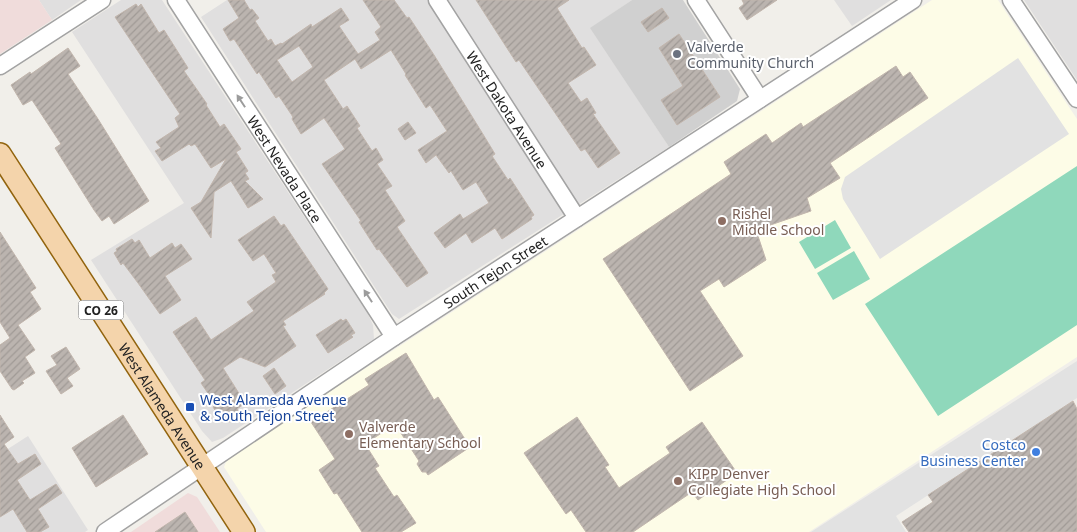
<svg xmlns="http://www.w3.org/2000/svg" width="1077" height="532" font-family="'Noto Sans',sans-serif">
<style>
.residential{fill:#e0dfdf}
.commercial{fill:#f0dcdb}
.education{fill:#fdfce7}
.religious{fill:#d0d0d0}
.pitch{fill:#8fd8bb}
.parking{fill:#e2e2e2}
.building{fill:url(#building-hatch);stroke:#c2b6ad;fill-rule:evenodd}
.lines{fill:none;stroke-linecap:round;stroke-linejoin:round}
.minor-casing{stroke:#a3a3a3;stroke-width:19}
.major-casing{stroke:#92640e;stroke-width:24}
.minor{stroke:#fff;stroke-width:16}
.major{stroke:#f4d4ab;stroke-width:21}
.oneway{fill:#9c9c9c}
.worship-dot{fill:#6b7280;stroke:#fff;stroke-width:2}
.education-dot{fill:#8d6e63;stroke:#fff;stroke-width:2}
.transit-dot{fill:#1a4fb4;stroke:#fff;stroke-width:2}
.shop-dot{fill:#3f7fe0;stroke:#fff;stroke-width:2}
.labels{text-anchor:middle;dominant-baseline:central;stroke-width:4;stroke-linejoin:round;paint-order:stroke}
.shield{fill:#fff;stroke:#646464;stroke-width:1}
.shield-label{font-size:12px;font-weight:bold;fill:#222}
.worship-label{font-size:14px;fill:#5b616d;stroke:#fff;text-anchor:start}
.street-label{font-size:14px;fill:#222;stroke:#fff}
.education-label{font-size:14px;fill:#785e54;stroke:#fff;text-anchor:start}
.transit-label{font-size:14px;fill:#164399;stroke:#fff;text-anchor:start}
.shop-label{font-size:14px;fill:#366cbe;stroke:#fff;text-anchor:end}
</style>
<defs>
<pattern id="building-hatch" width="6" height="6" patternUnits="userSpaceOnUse" patternTransform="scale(1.25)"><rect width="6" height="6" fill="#bbb4af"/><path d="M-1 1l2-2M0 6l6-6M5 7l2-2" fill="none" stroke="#a09a96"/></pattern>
</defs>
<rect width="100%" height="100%" fill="#f1efea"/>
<path class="residential" d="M39 0H81L52 20Z
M121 0H162L368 314 373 325 374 339 223 438 212 442 202 431 91 260 184 203 72 32Z
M227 0H632L591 28 669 147 399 319 392 314 201 17Z
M834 0H891L852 26Z
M1024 0H1077V80Z
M28 436 88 530 85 532H0V454Z"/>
<path class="commercial" d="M0 0H39L52 20 0 54Z
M188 493 197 497 220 532H131Z"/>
<path class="education" d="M932 0H998L1077 119V357L809 532H266L224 467 226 462 235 453Z"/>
<path class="religious" d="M632 0H683L740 89 737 101 669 147 590 28Z"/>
<path class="pitch" d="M1077 166V325L938 416 865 304Z
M835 220 851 248 815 269 799 242Z
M854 251 870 279 833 300 817 273Z"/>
<path class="parking" d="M1018 58 1069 134 880 259 843 199 841 189 845 177Z
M1077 361V398L896 516 906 532H811Z"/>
<path class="building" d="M228 0H244L250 10 252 9 259 18 255 21 268 41 271 39 275 46 281 43 282 44 311 24 312 27 341 8 349 20 339 26 358 54 380 40 375 32 381 27 363 0H394L407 18 409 17 434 55 481 131 495 154 492 156 508 180 510 178 534 215 531 217 532 219 502 239 495 228 472 243 466 233 445 248 434 233 460 214 463 219 489 203 476 182 463 190 451 171 449 173 436 155 426 163 418 150 447 131 430 105 426 108 405 75 406 74 391 50 361 69 355 59 324 80 343 109 347 106 360 126 357 128 372 151 376 148 383 160 377 164 392 186 385 190 405 221 397 227 428 273 407 287 379 249 377 250 359 222 361 221 322 164 345 149 324 118 301 134 292 119 293 117 279 96 276 98 259 72 257 74 234 39 230 41 223 29 239 18ZM299 46 313 67 292 82 277 60Z
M476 0H569L557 8 582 48 584 47 596 65 568 83 581 102 587 98 596 113 593 114 620 153 598 168 585 149 581 151 519 60 516 62Z
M742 0H777L747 20 739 8 744 4Z
M136 4 138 7 141 4 159 33 164 30 188 68 184 71 207 104 206 105 220 127 224 124 241 149 236 152 248 171 245 173 249 179 245 181 263 199 248 208 231 181 214 192 211 238 191 208 201 202 226 159 211 168 195 144 191 146 189 144 162 161 155 151 161 148 156 142 179 127 175 118 180 114 115 17Z
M662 8 669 18 648 32 641 22Z
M679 34 720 97 677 125 661 100 683 86 659 48Z
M68 48 80 66 68 74 98 119 149 201 114 224 109 216 102 221 94 210 55 148 61 144 32 100 23 105 11 85 30 72 31 74Z
M896 66 903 77 910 72 928 98 830 163 840 178 807 198 811 211 756 230 766 260 724 287 719 279 700 291 743 356 690 391 603 259 731 174 724 162 766 134 772 143 801 123 803 127Z
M408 122 416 133 405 140 398 129Z
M274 216 281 226 284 224 328 289 324 293 325 294 283 321 286 325 283 326 296 346 265 367 240 357 223 368 245 403 237 409 241 415 229 422 224 416 220 418 213 407 216 405 201 383 205 380 173 332 196 317 211 340 254 311 247 302 276 282 272 275 276 273 264 254 253 261 238 240Z
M0 232 36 288 30 292 41 309 18 325 35 350 25 357 35 373 22 381 24 383 14 390 12 389 0 371V345L10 338 0 322Z
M132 239 135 243 139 240 150 258 172 243 175 248 181 244 192 259 165 276 181 300 160 314 138 283 123 263 121 265 114 253 117 251 116 249Z
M341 319 343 321 346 319 355 333 351 335 353 337 328 353 316 335Z
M66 347 80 369 67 378 73 386 61 394 46 371 57 365 51 356Z
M406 353 434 400 438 397 470 447 428 475 426 472H422L417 464 419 461 395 424 365 444 379 466 375 468 394 497 397 495 416 523 401 532H362L337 493 334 494 319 470 335 459 311 422 369 385 365 379Z
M274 368 286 386 275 394 263 376Z
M1073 401 1077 409V532H909L902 522 933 502 928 495Z
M0 415 14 437 4 444 18 464 35 454 41 464 17 480 30 500 56 484 62 493 38 509 49 527 40 532H27L13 509 0 517Z
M123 415 148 454 96 487 72 448Z
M577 417 609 465 605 467 619 488 670 453 666 447 702 422 737 473 698 500 692 492 633 532H586L571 510 566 514 524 453Z
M185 512 198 532H155Z"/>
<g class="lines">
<g class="minor-casing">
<g id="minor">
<path id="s1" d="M176 0 394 337"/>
<path id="s2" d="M437 0 577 218"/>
<path d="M696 0 760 99"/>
<path d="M1011 0 1077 99"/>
<path d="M0 66 102 0"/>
<path id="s3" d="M105 532 394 337 913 0"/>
</g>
</g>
<g class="major-casing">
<g id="major">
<path id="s4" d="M0 154 244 532"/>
</g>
</g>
<use href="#minor" class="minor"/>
<use href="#major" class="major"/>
</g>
<defs><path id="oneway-solid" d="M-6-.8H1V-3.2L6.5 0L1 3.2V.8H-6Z" transform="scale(1.25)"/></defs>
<g class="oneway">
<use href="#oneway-solid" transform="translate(241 101) rotate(-123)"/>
<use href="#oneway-solid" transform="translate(368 296) rotate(-123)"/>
</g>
<circle class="worship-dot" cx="677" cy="54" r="5"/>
<g class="education-dot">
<circle cx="722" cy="221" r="5"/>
<circle cx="349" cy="434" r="5"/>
<circle cx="678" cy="481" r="5"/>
</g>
<rect class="transit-dot" x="185" y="402" width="10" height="10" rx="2.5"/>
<circle class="shop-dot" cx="1036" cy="452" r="5"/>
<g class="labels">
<rect class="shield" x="78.5" y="300.5" width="45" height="19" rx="4"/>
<g class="shield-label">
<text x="101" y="310">CO 26</text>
</g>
<g class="worship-label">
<text x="687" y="46">Valverde<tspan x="687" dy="16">Community Church</tspan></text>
</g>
<g class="street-label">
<text stroke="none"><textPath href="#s2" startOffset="130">West Dakota Avenue</textPath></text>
<text stroke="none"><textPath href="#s1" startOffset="201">West Nevada Place</textPath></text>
<text stroke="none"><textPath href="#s3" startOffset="469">South Tejon Street</textPath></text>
<text stroke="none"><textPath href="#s4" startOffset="300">West Alameda Avenue</textPath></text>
</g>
<g class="education-label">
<text x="732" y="213">Rishel<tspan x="732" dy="16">Middle School</tspan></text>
<text x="359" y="426">Valverde<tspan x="359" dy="16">Elementary School</tspan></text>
<text x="688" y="473">KIPP Denver<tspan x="688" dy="16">Collegiate High School</tspan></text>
</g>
<g class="transit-label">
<text x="200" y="399">West Alameda Avenue<tspan x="200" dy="16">&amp; South Tejon Street</tspan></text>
</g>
<g class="shop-label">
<text x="1026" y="444">Costco<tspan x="1026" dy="16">Business Center</tspan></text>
</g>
</g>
</svg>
